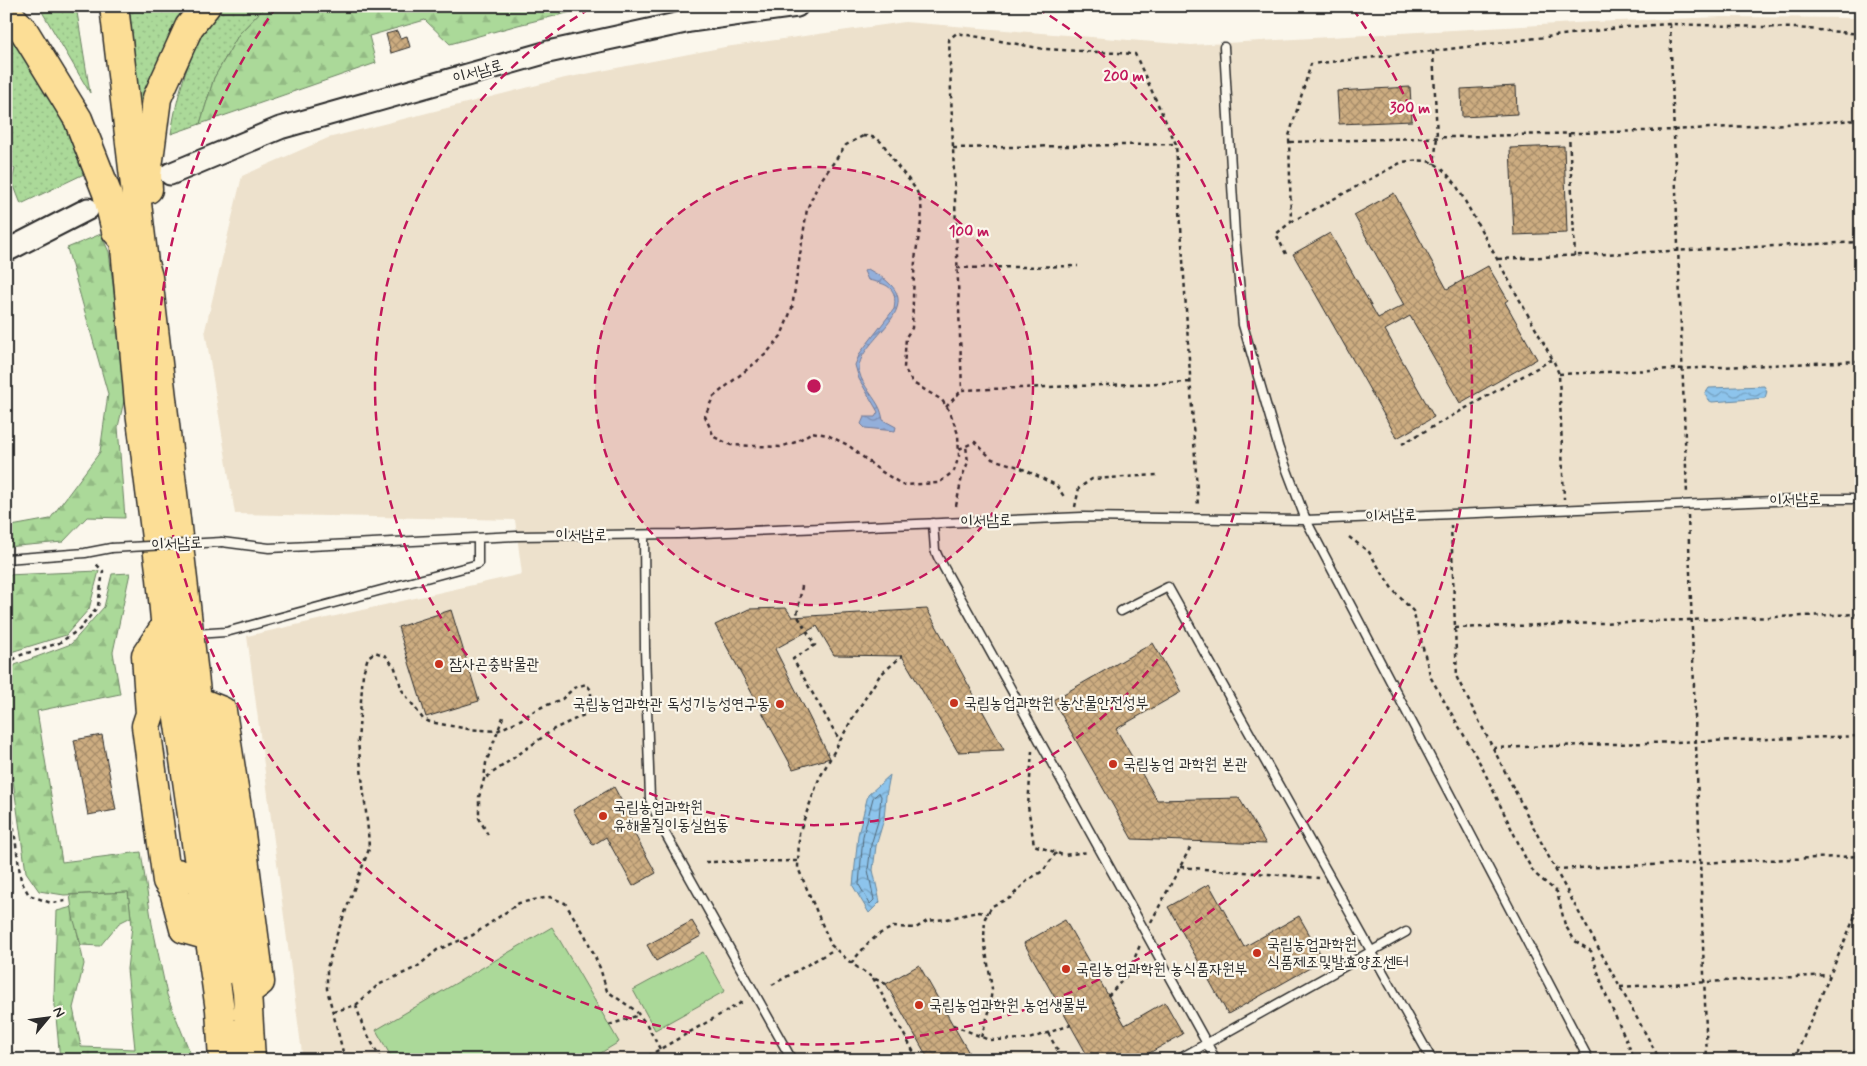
<svg xmlns="http://www.w3.org/2000/svg" width="1867" height="1066" font-family="Mynerve,'Poor Story',sans-serif">
<style>
.built{fill:#ede1cc}
.green{fill:url(#green-dots);stroke:#6b8262}
.forest{fill:url(#forest-firs);stroke:#6b8262}
.cemetery{fill:url(#cemetery-stones);stroke:#6b8262}
.pitch{fill:#abd999;stroke:#6b8262}
.water{fill:url(#water-waves);stroke:#66879f}
.lines{fill:none;stroke-linecap:round;stroke-linejoin:round}
.shore{stroke:#526878;stroke-width:1}
.building{fill:url(#building-cross-hatch);stroke:#2b2b2b}
.service-casing{stroke:#2b2b2b;stroke-width:11}
.secondary-casing{stroke:#2b2b2b;stroke-width:25}
.motorway-casing{stroke:#2b2b2b;stroke-width:31}
.path{stroke:#2b2b2b;stroke-width:2.5;stroke-dasharray:4 4;stroke-linecap:butt}
.service{stroke:#fbf7ec;stroke-width:8}
.secondary{stroke:#fbf7ec;stroke-width:21}
.motorway{stroke:#fcde96;stroke-width:28}
.service-bridge-casing{stroke:#2b2b2b;stroke-width:11;stroke-linecap:butt}
.service-bridge{stroke:#fbf7ec;stroke-width:8}
.ring{fill:none;stroke:#c2185b;stroke-width:2.5;stroke-dasharray:9 6}
.poi-dot{fill:#c8321e;stroke:#fbf7ec;stroke-width:2}
.labels{text-anchor:middle;dominant-baseline:central;stroke-width:4.5;stroke-linejoin:round;paint-order:stroke}
.street-label{font-size:16px;fill:#2b2b2b;stroke:#fbf7ec}
.poi-label{font-size:16px;fill:#2b2b2b;stroke:#fbf7ec;text-anchor:start}
.centre{fill:#c2185b;stroke:#fbf7ec;stroke-width:2.5}
.ring-label{font-size:15px;text-anchor:middle;font-weight:bold;fill:#c2185b;stroke:#fbf7ec;stroke-width:4.5;stroke-linejoin:round;paint-order:stroke}
</style>
<defs>
<pattern id="green-dots" width="8" height="8" patternUnits="userSpaceOnUse" patternTransform="scale(1.25)"><rect width="8" height="8" fill="#abd999"/><path d="M2 2h.1M6 6h.1" fill="none" stroke="#93ba84" stroke-width="1.8" stroke-linecap="round"/></pattern>
<pattern id="forest-firs" width="22" height="20" patternUnits="userSpaceOnUse" patternTransform="scale(1.25)"><rect width="22" height="20" fill="#abd999"/><path d="M5 1l3.5 6h-7zM16 11l3.5 6h-7z" fill="#93ba84"/></pattern>
<pattern id="cemetery-stones" width="16" height="16" patternUnits="userSpaceOnUse" patternTransform="scale(1.25)"><rect width="16" height="16" fill="#abd999"/><path d="M2 7V4a2 2 0 0 1 4 0v3zM10 15v-3a2 2 0 0 1 4 0v3z" fill="#93ba84"/></pattern>
<pattern id="water-waves" width="16" height="10" patternUnits="userSpaceOnUse" patternTransform="scale(1.25)"><rect width="16" height="10" fill="#8dc4ec"/><path d="M0 5q4-4 8 0t8 0" fill="none" stroke="#739fbf"/></pattern>
<pattern id="building-cross-hatch" width="8" height="8" patternUnits="userSpaceOnUse" patternTransform="scale(1.25)"><rect width="8" height="8" fill="#cdad81"/><path d="M0 0l8 8M0 8l8-8" fill="none" stroke="#a78d6a"/></pattern>
</defs>
<rect width="100%" height="100%" fill="#fbf7ec"/>
<filter id="ink" filterUnits="userSpaceOnUse"><feTurbulence type="fractalNoise" baseFrequency=".02" numOctaves="2"/><feDisplacementMap in="SourceGraphic" scale="10" xChannelSelector="R" yChannelSelector="G"/><feConvolveMatrix kernelMatrix="1 2 1 2 8 2 1 2 1" color-interpolation-filters="sRGB"/></filter>
<g filter="url(#ink)">
<path class="built" d="M1722 17 1861 18V1060H301L302 1053 247 636 522 574 515 520 235 514 205 330 242 176 328 138 565 78 725 47 905 22 1191 45 1592 22Z"/>
<path class="green" d="M37 6H76L90 93 41 10Z
M129 6H187L177 20 140 108Z
M221 6H266L239 34 214 78 200 124 171 134C178 88 192 43 221 6Z
M6 26 72 125 84 174 21 204 12 181 15 169 6 164Z"/>
<path class="forest" d="M266 6H596L518 25 450 44 425 20 369 36 376 63 200 124 214 78 239 34Z
M101 234 109 252 126 392 118 427 125 518 87 517 63 542 6 547V527L50 519 100 452 108 394 67 248Z
M99 571 89 609 66 635 11 652 6 657V575Z
M130 573 113 652 120 694 37 711 62 862 141 852 152 924 167 995 193 1060H60L54 995 57 911 72 907 84 964 73 1008 81 1047 135 1049 127 969 132 926 128 892 64 895 39 891 26 872 6 731V680L15 665 71 644 104 607 112 574Z"/>
<path class="cemetery" d="M128 892 131 917 119 923 100 946 81 945 73 917 70 895Z"/>
<path class="pitch" d="M552 927 619 1042 589 1060H393L376 1030Z
M703 952 725 991 655 1030 633 990Z"/>
<path class="water" d="M868 269C876 274 885 278 891 285 918 313 860 341 859 368 859 381 872 394 878 405 881 410 882 415 883 420L896 427 895 431 865 428 861 424 864 417H875L878 412 859 379 855 365 860 353 894 309C898 287 887 284 868 280L864 271Z
M1764 386 1767 391 1765 398 1712 402 1708 400 1705 394 1709 388Z
M890 775 886 796 884 819 876 846 873 870 880 902 869 913 853 886 858 835 868 795Z"/>
<g class="lines">
<path class="shore" d="M879 793 881 796 879 818 871 845 868 870 874 900 870 904 859 885 863 836 873 798Z"/>
</g>
<path class="building" d="M397 31 400 38 407 36 410 47 391 53 386 34Z
M1516 86 1517 114 1462 117 1461 89Z
M1410 87 1412 121 1339 124 1337 91Z
M1564 146 1567 233 1514 235 1510 148Z
M1394 193 1447 289 1488 266 1508 300 1505 302 1537 359 1460 403 1410 316 1385 330 1434 417 1397 438 1293 254 1330 233 1378 318 1404 305 1354 215Z
M786 608 792 617 927 609 1004 750 958 752 902 656 834 655 817 626 775 649 830 758 793 769 715 625 749 609Z
M451 610 479 701 426 717 398 627Z
M1153 643 1181 692 1116 729 1157 800 1239 798 1266 844 1132 839 1053 700Z
M102 735 116 810 88 815 74 740Z
M614 787 633 822 629 824 656 873 633 886 606 837 593 845 573 810Z
M1209 884 1244 947 1299 916 1324 960 1228 1014 1168 907Z
M1065 920 1125 1025 1165 1002 1183 1034 1137 1060H1090L1024 943Z
M692 921 701 936 656 961 647 945Z
M919 965 953 1025 973 1060H929L886 984Z"/>
<g class="lines">
<g class="service-casing">
<path id="service" d="M1224 47 1235 236 1243 325 1279 449 1306 520 1589 1060
M933 523 935 550 938 557 1216 1060
M644 535 645 649 650 799 661 826 792 1060
M222 542 269 548 517 536 678 534 1082 517 1306 520 1823 499H1861
M6 559 85 553 111 548
M1121 611 1168 587 1432 1060
M195 634 226 632 478 564V538
M1177 1060 1406 932"/>
</g>
<g class="secondary-casing">
<path id="secondary" d="M170 174 280 128 548 52 690 21 797 6
M6 251 88 209"/>
</g>
<g class="motorway-casing">
<path id="motorway" d="M114 6 144 263 148 277 197 701 216 838 238 970 244 975 247 992 251 1060
M6 11 24 31 78 119 107 193 116 231 124 240
M148 189 147 175 157 98 189 27 206 6
M124 236 139 403 161 578 167 641 220 1010 223 1060
M166 625 146 655 150 714 146 726 167 881 174 891
M197 701 222 711 241 834 260 982 247 992
M177 873 178 882 174 891 184 929 209 936"/>
</g>
<path class="path" d="M1670 24 1687 495
M1433 51 1437 137 1434 164
M1569 133 1575 256
M863 136C882 136 884 146 893 160 901 172 912 181 918 194 927 215 916 241 915 262 913 284 913 306 912 328L906 337 904 368 913 383 942 400 950 412 958 434 959 456 954 471 939 483 903 485 879 470 848 445 827 435 812 432 796 442 780 447 731 445 714 437 705 416 713 397 766 354 781 336 792 308 807 209 819 183 846 145Z
M1290 142 1674 130 1861 120
M953 148 1176 144
M1291 222 1402 162C1432 158 1436 161 1455 183L1554 362 1559 374 1564 499
M1286 254 1276 234 1291 222 1289 136 1311 64 1433 51 1626 27 1670 24 1797 28 1861 34
M1498 259 1861 242
M957 268 1078 266
M1559 374 1861 361
M1190 382 962 390 949 39 957 33 1044 49 1135 54 1176 144 1198 507
M946 407 962 390
M1402 444 1553 359
M959 449 975 442 992 459 1019 467 1056 485 1065 498
M956 506 962 477 968 462 966 446
M1075 507 1079 488 1092 479 1158 475
M1688 515 1707 1060
M1451 525 1457 678 1555 869 1660 1060
M1349 537 1369 552 1393 590 1413 611 1431 678 1481 765 1526 859 1534 873 1557 892 1565 925 1575 941 1591 951 1605 993 1635 1060
M802 586 797 615 815 645 793 659 840 741
M1455 628 1861 614
M6 664 21 655 59 643 80 629 98 606 103 571 95 563
M1493 748 1861 736
M1032 751 1028 806 1034 845 1063 855 1089 852
M6 772 21 881 29 895 51 903 66 901
M488 835 479 818V797L484 779 486 763 503 717
M705 862 798 861
M1180 867 1319 878
M1555 869 1861 856
M6 894 7 893
M1151 922 1191 846
M851 963 869 942 881 933 893 927 916 928 927 921 947 919 977 912 988 913
M873 978 918 1060
M886 984 873 978 851 963 831 945 798 868 799 833 819 779 852 719 880 675 902 656
M772 985 835 949
M1620 987 1829 975
M1108 996 1128 974 1140 945
M356 1005 362 1024 381 1060
M333 1012 356 1005 378 985 417 967 437 950 473 935 519 903 550 897 565 903 585 935 600 968 607 991 636 1011 647 1025 660 1049
M609 1025 639 1015
M953 1025 989 1040 1029 1039 1071 1025
M1048 1033 1063 1060
M981 1037 989 1012 992 989 984 939 985 918 992 906 1010 898 1029 879 1043 871 1056 853
M345 1060 327 989V968L337 934 369 849 368 830 358 742 363 673 368 657 375 652 386 656 395 668 402 690 423 719 430 722 468 729 497 731 522 719 537 709 562 699 574 688 586 684 591 690V703L584 715 554 729 484 779
M641 1060 744 1001
M1794 1060 1861 902
M1851 1060 1861 1037"/>
<use href="#service" class="service"/>
<use href="#secondary" class="secondary"/>
<use href="#motorway" class="motorway"/>
<g class="service-bridge-casing">
<path id="service-bridge" d="M111 548 222 542"/>
</g>
<use href="#service-bridge" class="service-bridge"/>
</g>
</g>
<circle cx="814" cy="386" r="219" fill="#c2185b" fill-opacity=".12"/>
<g class="ring">
<circle cx="814" cy="386" r="219"/>
<path d="M1037 8A439 439 0 1 1 591 8"/>
<path d="M1353 9A658 658 0 1 1 275 9"/>
</g>
<g class="poi-dot">
<circle cx="439" cy="664" r="5"/>
<circle cx="954" cy="703" r="5"/>
<circle cx="780" cy="704" r="5"/>
<circle cx="1113" cy="764" r="5"/>
<circle cx="603" cy="816" r="5"/>
<circle cx="1257" cy="953" r="5"/>
<circle cx="1066" cy="969" r="5"/>
<circle cx="919" cy="1005" r="5"/>
</g>
<g class="labels">
<g class="street-label">
<text transform="translate(478 72) rotate(-16)">이서남로</text>
<text transform="translate(1795 500) rotate(-2)">이서남로</text>
<text transform="translate(1391 516) rotate(-2)">이서남로</text>
<text transform="translate(986 521) rotate(-2)">이서남로</text>
<text x="581" y="535">이서남로</text>
<text transform="translate(177 544) rotate(-3)">이서남로</text>
</g>
<g class="poi-label">
<text x="449" y="664">잠사곤충박물관</text>
<text x="964" y="703">국립농업과학원 농산물안전성부</text>
<text x="770" y="704" text-anchor="end">국립농업과학관 독성기능성연구동</text>
<text x="1123" y="764">국립농업 과학원 본관</text>
<text x="613" y="807">국립농업과학원<tspan x="613" dy="18">유해물질이동실험동</tspan></text>
<text x="1267" y="944">국립농업과학원<tspan x="1267" dy="18">식품제조및발효양조센터</tspan></text>
<text x="1076" y="969">국립농업과학원 농식품자원부</text>
<text x="929" y="1005">국립농업과학원 농업생물부</text>
</g>
</g>
<circle cx="814" cy="386" r="8" class="centre"/>
<g class="ring-label">
<text x="1124" y="81">200 m</text>
<text x="1410" y="113">300 m</text>
<text x="969" y="236">100 m</text>
</g>
<rect width="1867" height="1066" fill="none" stroke="#fbf7ec" stroke-width="25"/>
<rect x="12" y="12" width="1842" height="1041" fill="none" stroke="#2b2b2b" stroke-width="2" filter="url(#ink)"/>
<g transform="translate(48 1018) rotate(61)" stroke="#fbf7ec" stroke-width="4" paint-order="stroke">
<path d="M0-4L9 19L0 12L-9 19Z" fill="#2b2b2b"/>
<text y="-8" font-size="14" font-weight="bold" text-anchor="middle" fill="#2b2b2b">N</text>
</g>
</svg>
